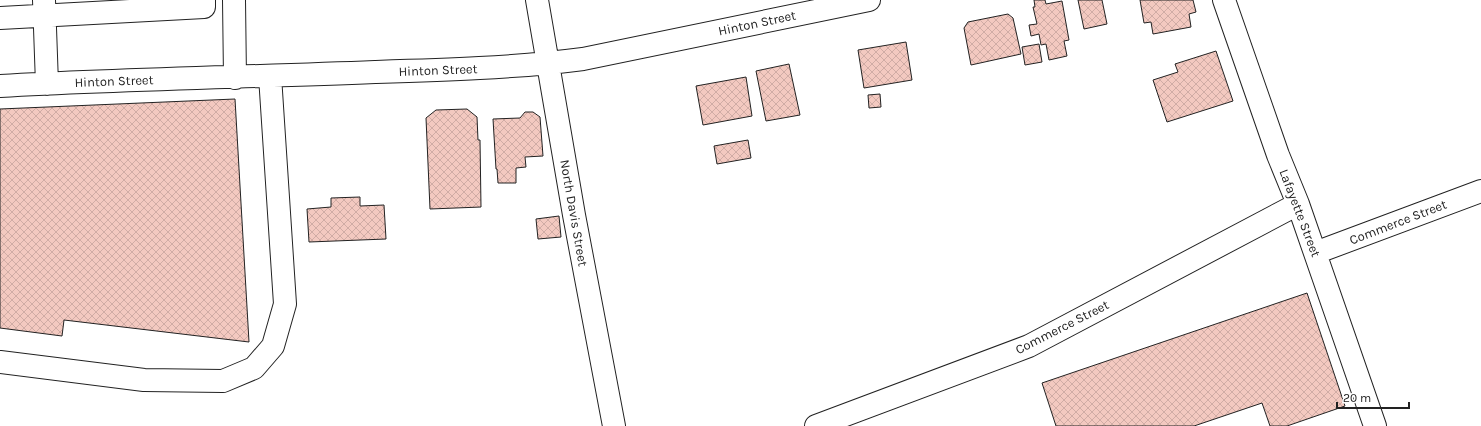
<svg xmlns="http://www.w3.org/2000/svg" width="1481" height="426" font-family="Karla,sans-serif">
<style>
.building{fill:url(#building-cross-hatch);stroke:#222}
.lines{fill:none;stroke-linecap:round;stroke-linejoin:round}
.minor-casing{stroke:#222;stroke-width:24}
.minor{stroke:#fff;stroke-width:22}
.labels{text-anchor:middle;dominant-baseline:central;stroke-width:3;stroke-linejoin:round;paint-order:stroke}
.street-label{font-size:13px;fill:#222;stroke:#fff}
</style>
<defs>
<pattern id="building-cross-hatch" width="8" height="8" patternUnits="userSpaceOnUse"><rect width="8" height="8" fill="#f3c9c0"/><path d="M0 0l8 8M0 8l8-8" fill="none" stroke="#d0aca5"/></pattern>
</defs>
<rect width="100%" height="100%" fill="#fff"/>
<path class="building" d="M1034 0H1045L1046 4 1062 1 1069 40 1064 41 1067 56 1049 60 1046 44 1041 45 1039 34 1031 36 1029 25 1037 24 1033 7H1035Z
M1078 0H1102L1107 24 1084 29Z
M1140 0H1193L1196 12 1189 14 1191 27 1153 34 1151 22 1144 23Z
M1008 14 1013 18 1021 54 971 65 964 28 968 22Z
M906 42 912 80 864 88 858 50Z
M1039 44 1042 62 1025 65 1022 47Z
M1216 51 1233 101 1167 122 1153 80 1178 72 1175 64Z
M789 64 800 115 766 121 756 71Z
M746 77 752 116 703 125 696 86Z
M880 94 881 107 869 108 868 95Z
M235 99 249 342 64 320 62 336 0 328V109Z
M467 109 477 117 478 140H480L481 207 430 209 426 118 436 110Z
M525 112H533L540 117 543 156 525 157 526 167 516 168V183H498L497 169H496L493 119 520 118Z
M748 140 751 158 717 164 714 146Z
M360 197V206L384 205 386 239 309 242 307 209 331 207V198Z
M559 216 561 237 538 239 536 219Z
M1307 293 1345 406 1287 426H1270L1262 403 1194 426H1056L1042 383Z"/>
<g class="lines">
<g class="minor-casing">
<path id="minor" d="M44 0 47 84
M234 0 235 78
M537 0 574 215 614 426
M1224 0 1278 155 1298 204 1375 426
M0 18 204 7V0
M0 86C125 79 250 77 375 72 444 70 514 68 583 59L869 0
M1315 253 1481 191
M0 362 144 380 223 381 254 368 273 346 285 304 270 76
M816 426 1029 346 1298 204"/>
</g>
<use href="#minor" class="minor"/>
</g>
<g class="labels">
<g class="street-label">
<text transform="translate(757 23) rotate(-12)">Hinton Street</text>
<text transform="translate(438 70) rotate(-2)">Hinton Street</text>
<text transform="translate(114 81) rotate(-2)">Hinton Street</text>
<text transform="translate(574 213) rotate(80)">North Davis Street</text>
<text transform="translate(1300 213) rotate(69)">Lafayette Street</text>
<text transform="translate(1398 222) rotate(-21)">Commerce Street</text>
<text transform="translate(1062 327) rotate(-27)">Commerce Street</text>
</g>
</g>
<path d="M1337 402v6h72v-6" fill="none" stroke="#222222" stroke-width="2"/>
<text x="1343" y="402" font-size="12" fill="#222222" stroke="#ffffff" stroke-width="3" paint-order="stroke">20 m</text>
</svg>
